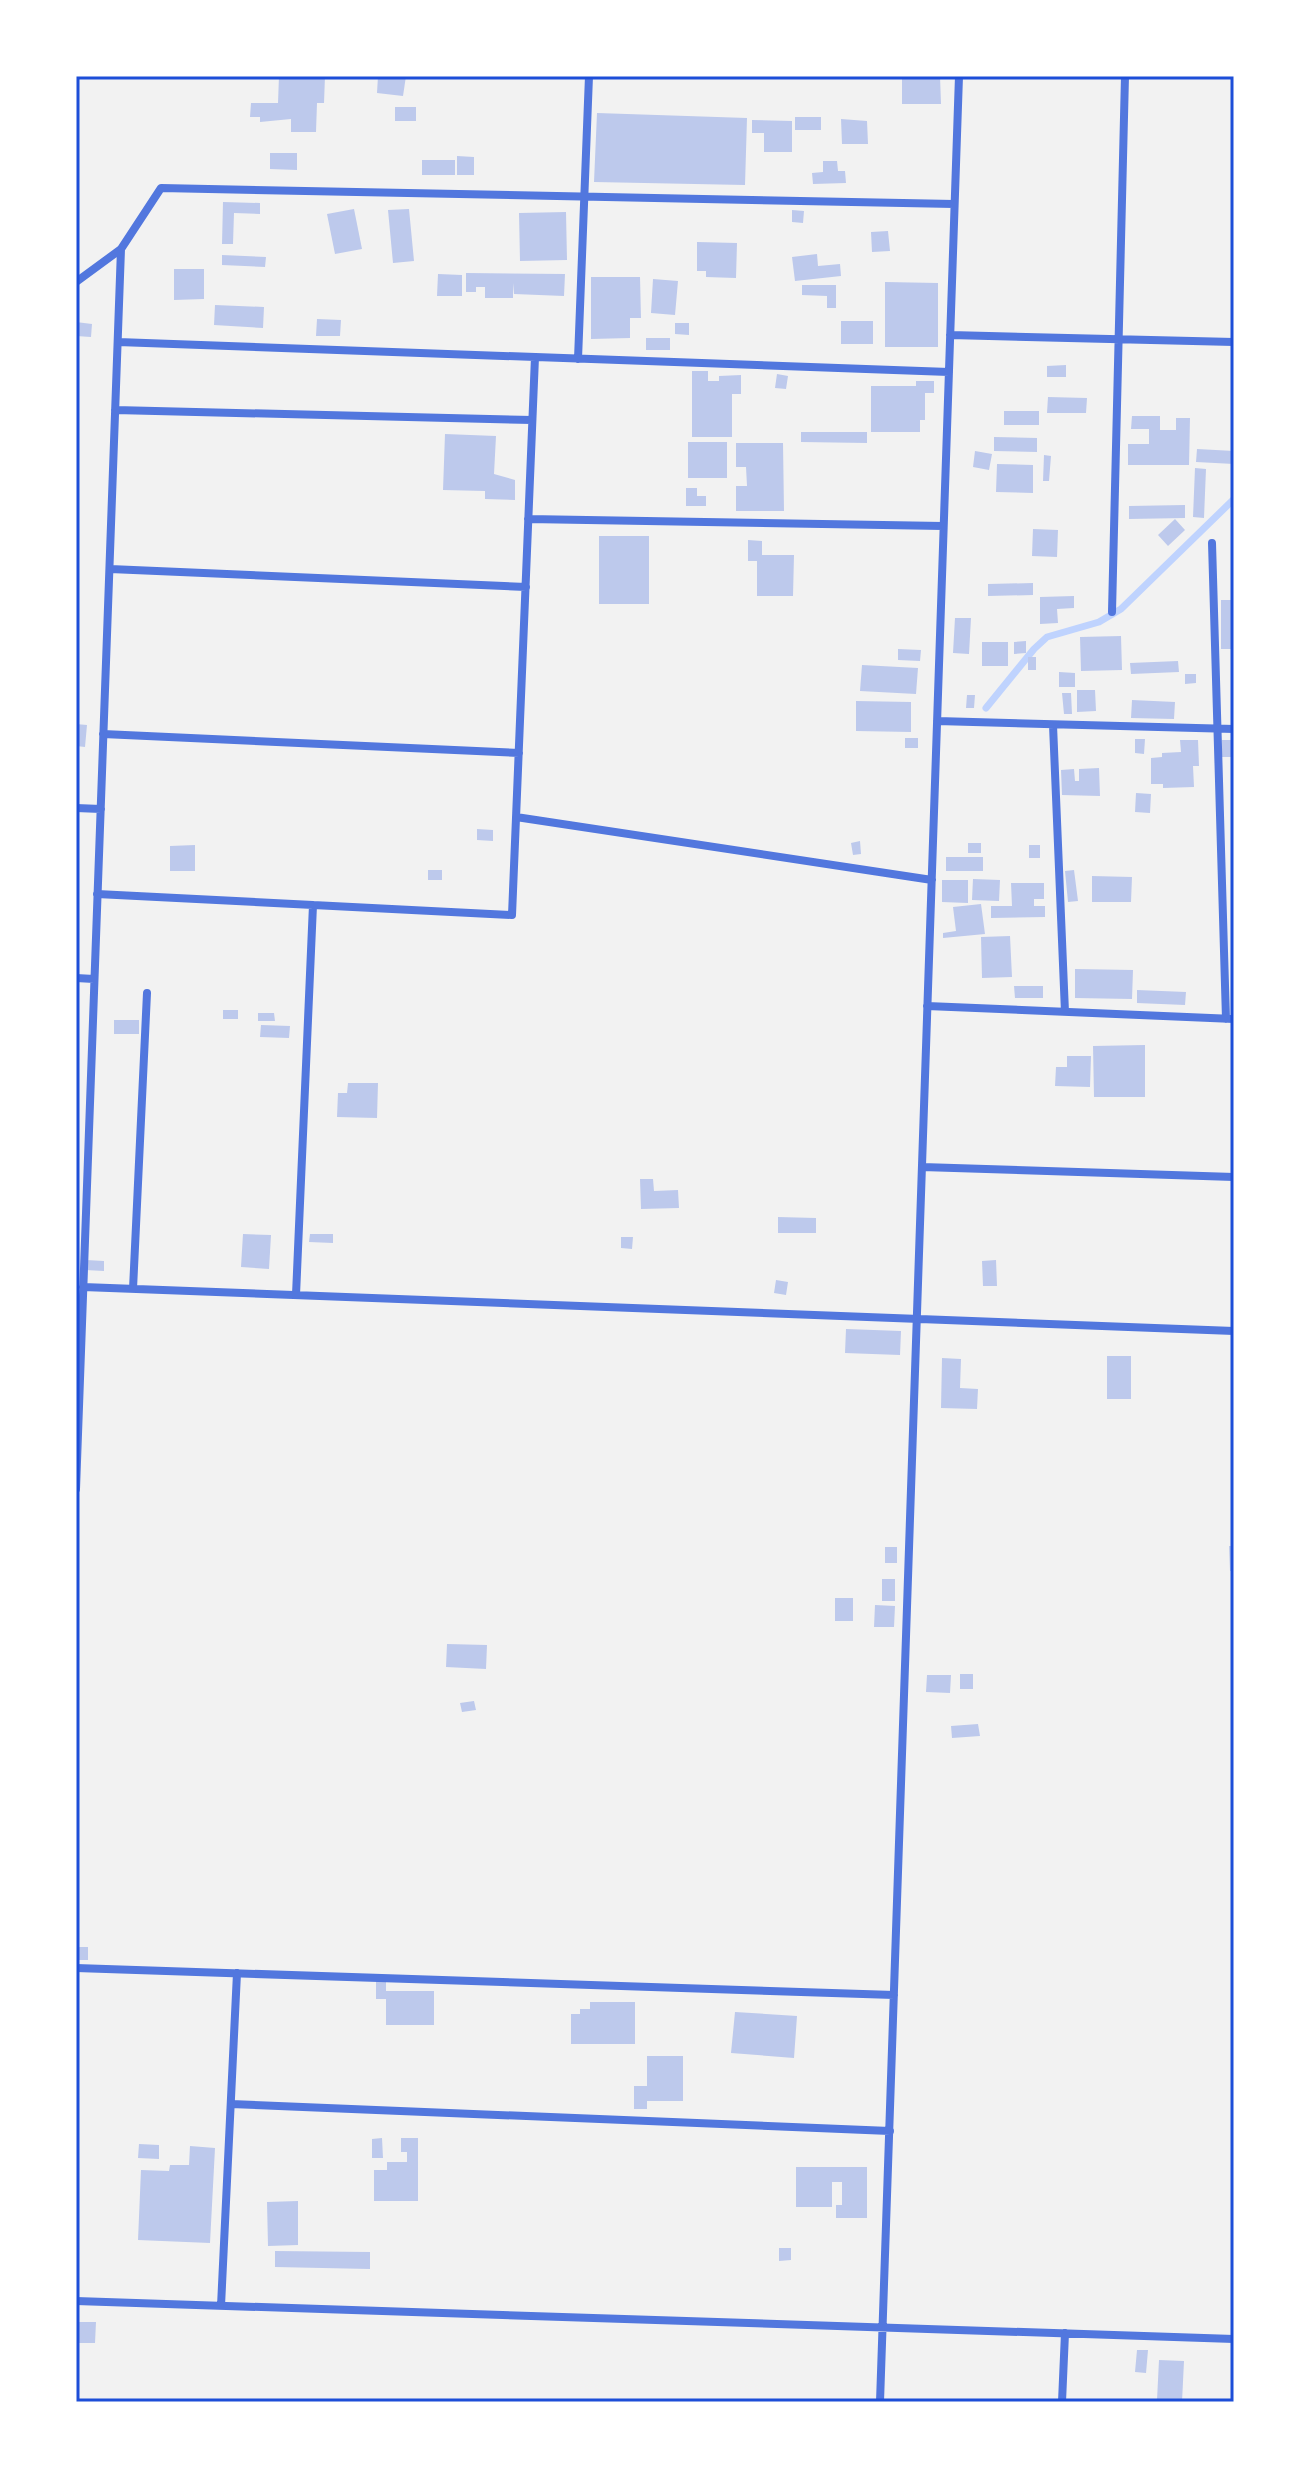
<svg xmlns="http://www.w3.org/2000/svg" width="1310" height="2478" font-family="Bitter,serif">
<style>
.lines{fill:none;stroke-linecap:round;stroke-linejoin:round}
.stream{stroke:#bfd3fe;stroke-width:7}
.building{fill:#bdc9ec}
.minor{stroke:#5277de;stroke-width:8}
.neatline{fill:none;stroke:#1d4ed8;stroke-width:3}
</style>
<rect width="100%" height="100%" fill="#f2f2f2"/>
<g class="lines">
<path class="stream" d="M986 708 1034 649 1047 637 1099 622 1121 609 1234 499"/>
</g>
<path class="building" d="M279 76H325L324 103H317L316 132H291V119L260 122V117H250L251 103H278Z
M378 76H406L403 96 377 93Z
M902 76H940L941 104H902Z
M395 107H416V121H395Z
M597 113 747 118 745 185 594 182Z
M795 117H821V130H795Z
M841 119 867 121 868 144H842Z
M752 120 792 121V152H764V133H752Z
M270 153H297V170L270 169Z
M457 156 474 157V175H457Z
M422 160H455V175H422Z
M823 161H837L838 171H845L846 183 813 184 812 173 823 172Z
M223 202 260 203V214L234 213 233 244H222Z
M354 209 362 249 335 254 327 214Z
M409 209 414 261 393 263 388 210Z
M792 210 804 211 803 223 792 222Z
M566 212 567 260 520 261 519 213Z
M888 231 890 251 872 252 871 232Z
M697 242 737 243 736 278 706 277V271H697Z
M817 254 818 266 840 264 841 276 795 281 792 257Z
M222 255 266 257 265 267 222 265Z
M174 269H204V299L174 300Z
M466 273 565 274 564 296 514 294 513 283V298H485V287H476V292H466Z
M438 274 462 275V296H437Z
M591 277H640L641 318H630V338L591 339Z
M653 279 678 281 675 315 651 313Z
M885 282 938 283V347H885Z
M802 285H836V308H827V296L802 295Z
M215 305 264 307 263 328 214 325Z
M317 319 341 320 340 336H316Z
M841 321H873V344H841Z
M76 322 92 324 91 337 76 336Z
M675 323H689V335L675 334Z
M646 338H670V350H646Z
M1066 365V377H1047V366Z
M692 371H708V381H719V376L741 375V394H732V437H692Z
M777 374 788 376 786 389 775 388Z
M916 381H934V393H925V420H920V432H871V386H916Z
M1048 397 1087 398 1086 413H1047Z
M1004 411H1039V425H1004Z
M1132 416H1160V430H1176V418H1190L1189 465H1128V444H1149V429H1131Z
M801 432H867V443L801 442Z
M445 434 496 436 494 474 515 480V500L485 499V491L443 490Z
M994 437 1037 438V452L994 451Z
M688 442H727V478H688Z
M736 443H783L784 511H736V486H747L746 467H736Z
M1197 449 1234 451V464L1196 462Z
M975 451 992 454 989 470 973 467Z
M1044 455 1051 456 1049 481H1043Z
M997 464 1033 465V493L996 492Z
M1195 468 1206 469 1204 518 1193 517Z
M686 488H697V496H706V506H686Z
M1185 505V518L1129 519V506Z
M1175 519 1185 530 1168 546 1158 535Z
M1033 529 1058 530 1057 557 1032 556Z
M599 536H649V604H599Z
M748 540 762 541V555H794L793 596H757V561H748Z
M1033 583V595L988 596V584Z
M1074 596V608L1057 609 1058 623 1040 624V597Z
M1221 600H1234V649H1221Z
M955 618H971L969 654 953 653Z
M1121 636 1122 670 1081 671 1080 637Z
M1026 641V653L1014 654V642Z
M982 642H1008V666H982Z
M898 649 921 650 920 661 898 660Z
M1028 657H1036V670H1028Z
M1178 661 1179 672 1131 674 1130 663Z
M862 665 918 668 916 694 860 691Z
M1059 672 1075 673V687H1059Z
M1185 674H1196V683L1185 684Z
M1077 690H1095L1096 711 1077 712Z
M1062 693H1071L1072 714H1064Z
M967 695H975L974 708H966Z
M1132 700 1175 702 1174 719 1131 718Z
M856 701 911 702V732L856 731Z
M76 724 87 725 85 747 76 746Z
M905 738H918V748H905Z
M1135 739H1145L1144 754 1135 753Z
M1180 740H1198L1199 766H1193L1194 787 1163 788V784H1151V758L1162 757V753L1181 752Z
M1222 740H1234V757H1222Z
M1099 768 1100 796 1062 795 1061 770 1074 769 1075 781H1079V769Z
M1136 793 1151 794 1150 813 1135 812Z
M477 829 493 830V841L477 840Z
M860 841 861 854 853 855 851 843Z
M968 843H981V853H968Z
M195 845V871H170V846Z
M1029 845H1040V858H1029Z
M946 857H983V871H946Z
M428 870H442V880H428Z
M1074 870 1078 901 1068 902 1065 871Z
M1092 876 1132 877 1131 902H1092Z
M973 879 1000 880 999 901 972 900Z
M942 880H968V903L942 902Z
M1011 883H1044V899H1034V906H1045V917L991 918V906H1012Z
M981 904 985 934 943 938V933L956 931 953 907Z
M1010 936 1012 977 982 978 981 937Z
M1075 969 1133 970 1132 999 1075 998Z
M1014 986H1043V998H1015Z
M1137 990 1186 992 1185 1005 1137 1003Z
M223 1010H238V1019H223Z
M258 1013H274L275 1021H258Z
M114 1020H139V1034H114Z
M261 1025 290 1026 289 1038 260 1037Z
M1145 1045V1097H1094L1093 1046Z
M1067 1056H1091L1090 1087 1055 1086 1056 1067H1067Z
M348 1083H378L377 1118 337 1117 338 1093H347Z
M640 1179H653L654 1191 678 1190 679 1208 641 1209Z
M778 1217 816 1218V1233H778Z
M243 1234 271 1235 269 1269 241 1267Z
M310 1234H333V1243L309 1242Z
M621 1237H633L632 1249 621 1248Z
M86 1260 104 1261V1271L85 1270Z
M996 1260 997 1286H983L982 1261Z
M776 1280 788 1282 786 1295 774 1293Z
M846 1329 901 1331 900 1355 845 1353Z
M1107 1356H1131V1399H1107Z
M942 1358 961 1359 960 1388 978 1389 977 1409 941 1408Z
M1229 1546H1234V1571H1230Z
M885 1547H897V1563H885Z
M882 1579H895V1601H882Z
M835 1598H853V1621H835Z
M875 1605 895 1606 894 1627H874Z
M447 1644 487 1645 486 1669 446 1667Z
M960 1674H973V1689H960Z
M927 1675H951L950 1693 926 1692Z
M474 1701 476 1710 462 1712 460 1703Z
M978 1724 980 1736 952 1738 951 1726Z
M79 1947H88V1960H79Z
M376 1981H386V1991H434V2025H386V1999H376Z
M590 2002H635V2044H571V2014H580V2009H590Z
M735 2012 797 2016 794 2058 731 2053Z
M647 2056H683V2101H647V2109H634V2086H647Z
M382 2138 383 2158H372V2139Z
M401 2138H418V2201H374V2170H387V2162H407V2152H401Z
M139 2144 159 2145V2159L138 2158Z
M190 2146 215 2148 210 2243 138 2240 141 2170 169 2171 170 2165H189Z
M796 2167H867V2218H836V2205H842V2182H832V2207H796Z
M298 2201V2245L268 2246 267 2202Z
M779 2248H791V2260L779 2261Z
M275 2251 370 2252V2269L275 2267Z
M76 2322H96L95 2343H76Z
M1137 2350H1148L1146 2373 1135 2372Z
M1159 2360 1184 2361 1182 2402 1157 2400Z"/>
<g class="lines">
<path class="minor" d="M76 282 121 249 161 188 954 204
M950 335 1234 342
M118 342 949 372
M578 359 589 76
M115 410 532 420
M528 519 943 526
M1212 543 1226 1019
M110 569 526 587
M1112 612 1125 76
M937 721 1234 729
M1053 725 1065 1012
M103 734 519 753
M76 808 101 809
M516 817 932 880
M97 894 512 915 535 357
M76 978 94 979
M927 1006 1234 1019
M922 1167 1234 1177
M83 1287 1234 1331
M133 1289 147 993
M296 1295 313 905
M76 1489 121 249
M76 1968 894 1995
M231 2104 890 2131
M76 2301 1234 2339
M221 2306 237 1973
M880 2402 959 76
M1062 2402 1065 2333"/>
</g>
<rect width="1310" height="2478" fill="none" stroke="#ffffff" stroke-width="156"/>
<rect x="78" y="78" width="1154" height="2322" class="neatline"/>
</svg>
